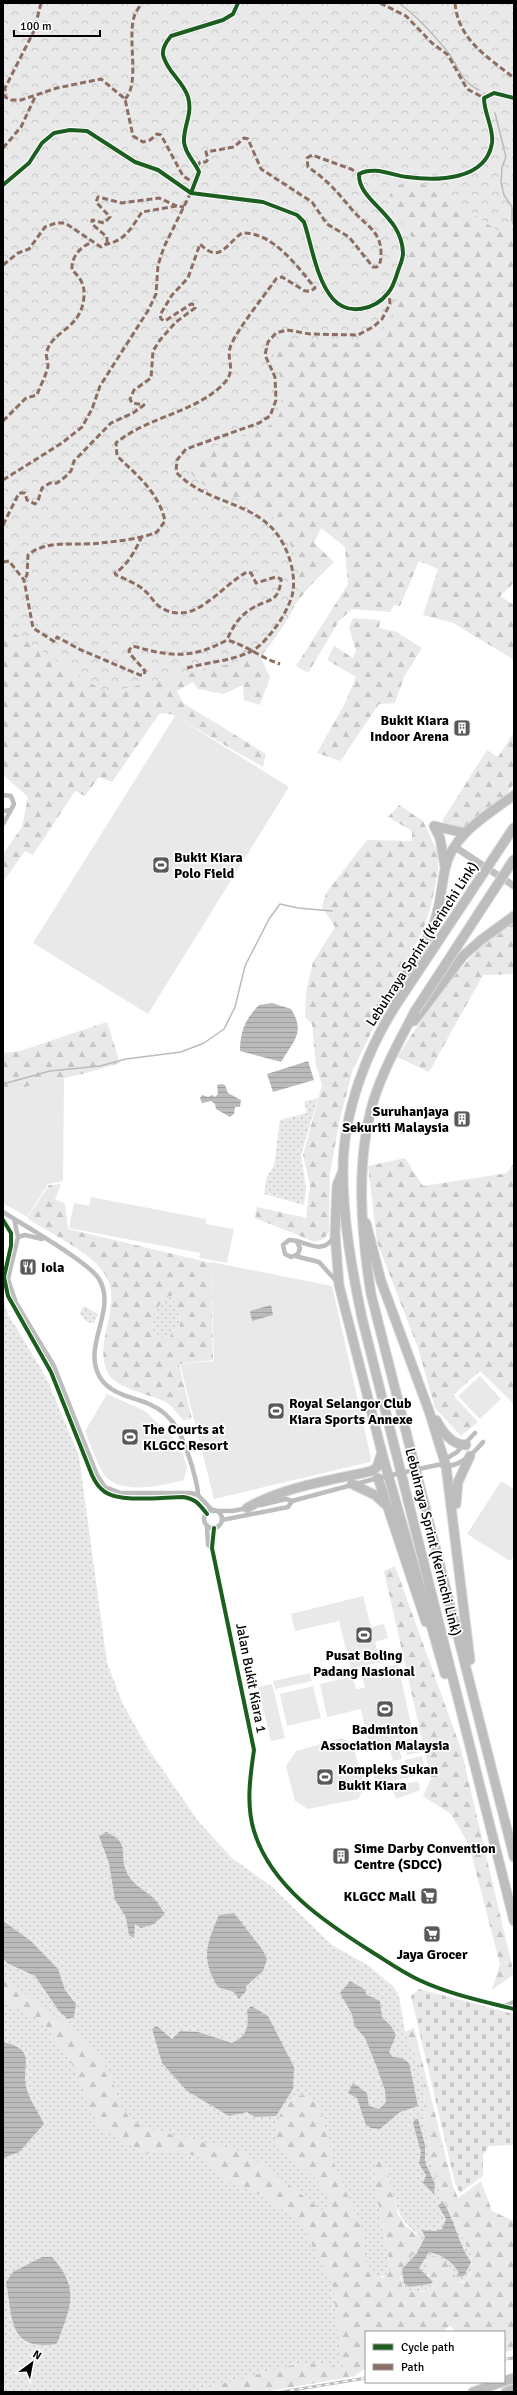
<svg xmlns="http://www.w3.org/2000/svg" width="517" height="2395" font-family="Signika,sans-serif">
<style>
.grass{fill:url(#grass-dots)}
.forest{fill:url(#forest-firs);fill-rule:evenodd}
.cemetery{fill:url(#cemetery-stones)}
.park{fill:url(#park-crowns)}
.pitch{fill:#e9e9e9}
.water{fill:url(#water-rules)}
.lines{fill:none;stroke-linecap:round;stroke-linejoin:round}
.stream{stroke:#bbb;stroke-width:1.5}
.highway-casing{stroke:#dbdbdb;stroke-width:11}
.street{stroke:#bdbdbd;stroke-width:4.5}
.secondary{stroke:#c0c0c0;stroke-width:7}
.highway{stroke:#bdbdbd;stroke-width:9}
.rail-casing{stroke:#bdbdbd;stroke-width:3}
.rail{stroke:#fff;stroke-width:1.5;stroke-dasharray:4.5;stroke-linecap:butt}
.highway-bridge-casing{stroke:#dbdbdb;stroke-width:11;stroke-linecap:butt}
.street-bridge{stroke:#bdbdbd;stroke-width:4.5}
.highway-bridge{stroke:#bdbdbd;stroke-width:9}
.quiet{stroke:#8d6e63;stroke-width:3;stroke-dasharray:6 3;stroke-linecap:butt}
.cycleway-casing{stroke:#fff;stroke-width:6}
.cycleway{stroke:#1b5e20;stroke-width:4}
.labels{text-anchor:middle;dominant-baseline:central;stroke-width:3.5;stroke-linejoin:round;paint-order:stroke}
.poi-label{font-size:14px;font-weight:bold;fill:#000;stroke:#fff;text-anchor:start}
.street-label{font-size:14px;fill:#000;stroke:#fff}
</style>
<defs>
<pattern id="grass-dots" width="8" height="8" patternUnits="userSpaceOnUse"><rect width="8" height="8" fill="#e9e9e9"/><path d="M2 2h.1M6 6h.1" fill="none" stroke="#c6c6c6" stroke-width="1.8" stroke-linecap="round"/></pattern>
<pattern id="forest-firs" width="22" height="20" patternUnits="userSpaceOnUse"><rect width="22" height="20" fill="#e9e9e9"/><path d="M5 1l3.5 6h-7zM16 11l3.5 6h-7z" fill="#c6c6c6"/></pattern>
<pattern id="cemetery-stones" width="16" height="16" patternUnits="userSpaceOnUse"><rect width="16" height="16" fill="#e9e9e9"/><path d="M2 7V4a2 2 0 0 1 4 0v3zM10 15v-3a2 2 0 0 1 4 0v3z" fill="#c6c6c6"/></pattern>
<pattern id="park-crowns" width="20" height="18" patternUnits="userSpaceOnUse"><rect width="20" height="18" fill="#e9e9e9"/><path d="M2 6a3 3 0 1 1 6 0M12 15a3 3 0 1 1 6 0" fill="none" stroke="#c6c6c6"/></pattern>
<pattern id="water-rules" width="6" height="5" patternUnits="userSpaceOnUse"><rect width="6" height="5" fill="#bbb"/><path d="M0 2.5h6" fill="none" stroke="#9f9f9f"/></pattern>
</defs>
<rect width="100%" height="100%" fill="#fff"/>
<path class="grass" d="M318 1098 301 1155 306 1187 304 1205 264 1194 267 1176 274 1166 280 1120 307 1113 304 1102Z
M177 1295 180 1327 173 1330 169 1338H161L153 1333C150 1316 156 1307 169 1296Z
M3 1300 8 1314 46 1377 79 1456 107 1663 123 1704 147 1747 198 1821 220 1845 232 1858 271 1886 332 1945 369 1966 394 1987 399 1996 405 2032 422 2072 425 2094 424 2111 431 2161 444 2201 471 2255 472 2269 466 2281 458 2282C449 2274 452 2259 433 2257L427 2275 434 2281 433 2286C424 2294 413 2293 403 2288L400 2273 418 2234C394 2218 392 2190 385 2163L381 2218 391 2269 387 2275 379 2277 343 2371 221 2392H3Z
M84 1306 98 1314 94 1323C88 1324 82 1318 80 1313Z"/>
<path class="forest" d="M3 3H514V583L500 596 514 605V660L453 623 423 615 438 569 419 561 400 606 394 605 390 612 352 609 339 621 308 673 296 666 348 584 345 547 321 528 314 543 334 562 309 587 258 652 270 677 260 705 244 700 243 685 224 694 198 689 193 682 177 691 183 703 266 754 263 767 171 714 160 713 112 782 99 777 85 796 75 791 33 855 25 851 3 882V854L22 827 28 797 3 775Z
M353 618 380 620 379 628 397 632 422 648 404 677 395 703 379 704 340 761 317 753 344 705 356 677 327 660 334 646 353 658 356 651 349 627Z
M514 732V783L506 795 462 831 442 821 487 750 498 757Z
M399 805 423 821 438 853V872L431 906 424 927 353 1069 339 1123 330 1174 329 1232 324 1239 315 1242 255 1218 257 1207 306 1218 310 1185 303 1155 322 1085 316 1065 312 1024 305 1017 306 992 313 962 335 927 322 907 326 893 367 840 412 841V831L388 817Z
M514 923V974L483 975 429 1072 397 1057 440 992 479 948Z
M107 1022 120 1063 82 1074 3 1092V1053L20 1051Z
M405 1158 423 1186 507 1173 514 1163V1404L480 1371 453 1395 478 1422 461 1436 435 1408 418 1348 377 1242 368 1166Z
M61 1184 55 1200 65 1203 68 1229 211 1263 213 1360 179 1364 192 1419 183 1420C178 1414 172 1406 166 1402 151 1395 117 1388 109 1375 89 1340 130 1301 100 1268 83 1248 49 1233 27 1218L49 1185ZM177 1295 172 1307 179 1312 180 1327 173 1330 169 1338H161L153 1333C150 1316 156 1307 169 1296Z
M395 1566 461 1749 514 1974 492 1990 500 1964 469 1845 451 1814 423 1796 431 1779 384 1571Z
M3 1977 66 2024 97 2053 109 2071 120 2104 131 2120 146 2128 239 2151 263 2165 323 2211 327 2210 329 2207C328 2183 304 2170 288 2156 284 2153 278 2150 277 2146 269 2122 294 2076 319 2104L336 2169 362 2228 367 2270 383 2278 391 2269 374 2181 375 2163 381 2160 385 2163 398 2214 405 2225 420 2238C419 2259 393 2261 403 2288 413 2293 428 2295 434 2284L424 2267C432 2243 452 2265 456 2279L462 2283C473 2277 473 2266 471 2255L444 2201 431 2161 424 2111 425 2094 422 2072 405 2032 414 2028 453 2186 458 2198 481 2181 492 2211 514 2221V2350L504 2352V2332H452L454 2329 450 2326 442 2332H366V2368L355 2376 265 2392H190L301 2363 328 2364 343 2371 333 2287 301 2223 258 2193 227 2181 204 2157 161 2150 145 2154 99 2127 71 2062 40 2019 7 2004 3 1998Z"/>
<path class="cemetery" d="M419 1989 514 2014V2145L489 2146 483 2155V2176L460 2193 455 2183 411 1996Z"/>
<path class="park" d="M3 3H514V241L428 185 407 182 396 186 390 194 388 204 413 239C409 257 402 273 397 291 396 295 397 299 396 303 392 324 376 340 355 343 332 346 308 339 285 340L277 347 273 355C312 453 230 420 188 466 195 487 218 490 236 498 249 503 263 509 274 518 290 532 304 576 298 596 292 618 274 638 262 656L106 693 3 626Z"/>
<path class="pitch" d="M175 716 289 787 148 1014 33 943Z
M64 1078 63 1181 48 1184 27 1217 3 1203V1092Z
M91 1197 206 1219V1224L234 1229 227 1263 199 1258 200 1253 69 1228 74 1203 89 1206Z
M211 1262 332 1286 371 1458 370 1462 214 1499 180 1364 214 1361Z
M480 1376 501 1399 480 1419 458 1396Z
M107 1394 145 1411 179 1444 187 1467 184 1480C163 1485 125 1495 107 1478 99 1470 90 1443 85 1431Z
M501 1481 514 1489V1556L510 1561 467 1534Z
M363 1596 371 1627 384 1624 388 1638 375 1642 380 1662 351 1669 339 1621 295 1631 291 1614Z
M398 1664 412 1729 400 1731 403 1747 399 1748 402 1759 393 1761 388 1743 369 1746 361 1709 327 1717 320 1684 353 1676 356 1689 365 1688 361 1672Z
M310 1673 312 1681 275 1689 273 1681Z
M272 1684 285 1738 271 1741 258 1687Z
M313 1686 321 1718 287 1726 280 1694Z
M418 1737 421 1752 407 1755 403 1740Z
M342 1738 353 1744 364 1787 358 1799 308 1809 295 1801 286 1766 296 1751Z
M422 1756 426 1773 376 1785 373 1770 393 1765 395 1771 407 1769 405 1760Z
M418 1781 420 1790 396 1799 392 1787Z"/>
<path class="water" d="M272 1003 291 1009C306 1033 293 1041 281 1062L240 1051C240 1032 245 1019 259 1005Z
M308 1061 314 1080 273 1092 267 1074Z
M221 1084 225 1085 228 1093 241 1100 240 1107H235L234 1114 230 1117 216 1109 215 1104 211 1101 202 1103 200 1098 202 1095 208 1097 212 1095 215 1097 218 1094 217 1085Z
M271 1305 273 1315 252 1321 250 1311Z
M106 1832C132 1843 118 1854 127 1873 132 1884 143 1889 152 1897 157 1901 161 1908 165 1914L154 1924 141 1928 135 1924 134 1938 129 1935 126 1917 115 1900 109 1863 99 1836Z
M234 1913 262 1949 267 1959 263 1971 246 1986V1991L239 1999 234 1992 218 1987C200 1959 207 1943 219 1915Z
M3 1921 31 1941 58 1969 65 1990 76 2004 74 2017 68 2019 59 2011 35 1976 7 1963 3 1958Z
M350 1981 364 1989 367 1995 380 2001 382 2017 391 2026 396 2035 389 2052 393 2057 402 2058 409 2063 418 2106 400 2112 380 2129 371 2128 366 2125 357 2098 348 2093 353 2083 367 2093 369 2106 379 2109 386 2102 385 2090 376 2065 365 2038 354 2025 352 2014 340 1993Z
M251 2006 268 2016 294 2067 293 2089 276 2116 255 2117 247 2112 229 2116 187 2091 162 2063 152 2029 157 2026 172 2039 180 2031 198 2032 232 2043C248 2036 249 2026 247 2010Z
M3 2042C40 2051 19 2065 27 2090 30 2101 39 2113 44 2124L19 2152 3 2158Z
M415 2119H418L425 2145V2162L435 2184 434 2194 423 2183 426 2175 419 2164 421 2152 413 2123Z
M443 2202C456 2222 458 2245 471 2262L464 2276 456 2277 459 2273C452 2261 442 2255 429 2252L419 2268 433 2282 430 2284 409 2287 404 2283 402 2269 417 2253 425 2237 422 2230 435 2231 442 2229 446 2219 438 2205Z
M42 2257H52C80 2289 71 2305 58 2341L56 2344C7 2351 13 2317 6 2282L13 2272Z"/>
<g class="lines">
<path class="stream" d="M399 3C418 17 432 33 447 51 460 67 459 81 479 90
M495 113 506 157 502 167 501 182 504 195 512 207V221L514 224
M3 1084 50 1071 100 1066 126 1059 181 1052 204 1043 224 1029 235 1007 245 966 269 919 280 904 298 908 332 911"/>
<g class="highway-casing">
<path id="highway" d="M434 826 440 838 445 867
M434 826 465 833
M400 999C367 1048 343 1112 343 1171 343 1221 352 1270 362 1318L514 1921
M393 1005C400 978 420 954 432 929 440 910 441 889 445 869 452 834 488 815 514 795
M415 1011C400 1040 384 1068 374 1099 355 1162 361 1231 371 1294L514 1857
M414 1021 463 956 481 940 514 916
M342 1173 337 1185 335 1234 339 1285 383 1457 445 1674
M366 1223 381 1281 429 1411 446 1466 470 1660
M436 1420C442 1431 451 1445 466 1445
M378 1478 426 1622
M352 1484 375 1495 386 1505
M456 1504 458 1482 470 1456
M247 1508C283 1487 331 1480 372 1471L377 1467 382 1452
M473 2392 514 2378
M506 2392 514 2389"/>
</g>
<path class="street" d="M3 795 11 796 14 804 11 810 3 811
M3 824 11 810
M3 1212C23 1225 89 1262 99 1279 118 1311 80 1347 101 1379 112 1395 133 1397 149 1404 176 1415 184 1440 192 1466 194 1475 198 1485 198 1495
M14 1219 18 1237 8 1279 16 1303 54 1366 97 1475 105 1487 121 1493H191L198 1495 213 1511
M3 1220 11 1233V1246L4 1277 8 1296 51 1372 92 1475C95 1482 99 1488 105 1492 121 1503 163 1497 183 1497 196 1499 199 1504 207 1514
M18 1237 25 1235 42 1239
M297 1242 300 1248 298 1254 291 1257 285 1254 283 1245 289 1240C304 1239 323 1258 334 1236
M295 1256 319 1262 338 1283
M444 1460 457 1452 475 1433
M437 1465C441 1464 442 1466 446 1466 461 1466 474 1453 483 1442
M261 1505 286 1499 292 1501 378 1478
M204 1519a9 9 0 1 1 18 0a9 9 0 1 1-18 0Z
M216 1511H232L248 1508
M222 1520 288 1507 292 1501
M207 1525 208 1545 212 1548
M214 1528 212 1548 254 1750C250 1777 246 1805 254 1831 271 1887 326 1923 372 1952 388 1962 402 1972 419 1980 449 1994 482 2001 514 2009
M504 2006 514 2002"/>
<path class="secondary" d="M455 847 514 886"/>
<use href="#highway" class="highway"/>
<g class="rail-casing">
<path id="rail" d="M504 2359 514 2358
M281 2392 366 2378"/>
</g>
<use href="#rail" class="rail"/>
<g class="highway-bridge-casing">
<path id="highway-bridge" d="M400 999 514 827
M415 1011 514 859"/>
</g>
<path class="street-bridge" d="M378 1478 437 1465"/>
<use href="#highway-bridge" class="highway-bridge"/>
<path class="quiet" d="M41 3 34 31 5 88V97L11 100H21L57 88 101 79 125 99 133 136 143 142 150 140 157 134 161 135 183 176 196 184
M380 3 406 16 432 43 448 55 467 89 484 98
M455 3C458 40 488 57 514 78
M125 99C141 83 126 37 135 14 137 10 140 6 142 3
M3 148 21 127 36 95
M197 167 200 162H206L208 159 206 152 234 147 244 138 248 139 261 169 312 202 327 224 349 237 373 267H377C381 263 381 259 381 253 381 232 367 226 354 212 337 192 330 182 308 167L307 158 312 155 351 169 359 174
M107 243V237L92 224V220L104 223 110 217 96 202 98 197 122 203 159 198 177 206
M3 265 18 253 29 249 45 227 56 223H65L101 247C106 243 111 244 116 241 128 236 135 222 142 212L177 206 184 207
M3 421 26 398 37 395C40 386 46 376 48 366 48 361 45 355 47 351 53 330 82 329 84 296 85 285 80 277 72 270 71 257 80 247 92 242
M3 480 62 443 82 427 92 409 100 386 149 309 156 294 158 265 164 247 192 190
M3 525 19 493H25L27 500 35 504 38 501 42 488 50 483H57L65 477 71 471 74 461 111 423 133 413 144 405 132 403 130 399 134 390 151 378 153 351 160 340 176 322 195 308V305L191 304 165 321 161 319 160 315 172 295 188 278 200 244C220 264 225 245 242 233 273 232 297 266 315 288L311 291H305L282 277 276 279C262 299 241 324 231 345 224 362 241 370 218 389 188 414 146 418 116 443L117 456C137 475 159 493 165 521L157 532C140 539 119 541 100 543 78 546 46 539 28 555L27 575 24 580
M142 536C136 549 128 565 115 573L116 575C125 579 138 584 145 591 151 596 154 603 160 607 194 629 220 586 247 572L251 573 256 583 276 577 281 579C279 604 268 598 251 609 239 616 232 628 227 640
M3 562 9 561 24 580 33 628 55 642 57 637 81 650 140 675H144L145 671 130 654 129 650 133 646C171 657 192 659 227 640 246 645 261 658 280 664
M187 668C208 662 232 661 252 651 261 646 269 636 275 628 282 619 289 606 292 596 298 573 286 541 270 526 244 501 203 501 176 472L177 460 186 449 259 423 270 416 276 400 275 377 265 355 268 342 276 333 287 330 310 334 358 335 373 327 382 319 390 304 389 292"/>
<g class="cycleway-casing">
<path id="cycleway" d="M3 185 29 163 42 143 54 133 70 130 87 131 135 162 158 170 191 193 263 202 297 215 304 222C312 246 316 279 333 299 348 316 375 310 388 293 394 286 396 276 399 268 401 263 403 258 403 253 402 214 358 202 359 174 374 166 391 175 407 177 436 181 486 181 492 143 494 128 484 114 484 98L494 93 514 98
M191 193 199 172C195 162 185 154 184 142 183 127 193 114 188 97 183 81 167 72 163 55 162 48 166 42 171 36L223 20 233 14 238 3
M3 1220 11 1233V1246L4 1277 8 1296 51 1372 92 1475C95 1482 99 1488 105 1492 121 1503 163 1497 183 1497 196 1499 199 1504 207 1514
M214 1528 212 1548 254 1750C250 1777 246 1805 254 1831 271 1887 326 1923 372 1952 388 1962 402 1972 419 1980 449 1994 482 2001 514 2009"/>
</g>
<use href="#cycleway" class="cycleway"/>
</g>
<defs>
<g id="building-square" transform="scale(0.9)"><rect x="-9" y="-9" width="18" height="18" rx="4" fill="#595959" stroke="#fff"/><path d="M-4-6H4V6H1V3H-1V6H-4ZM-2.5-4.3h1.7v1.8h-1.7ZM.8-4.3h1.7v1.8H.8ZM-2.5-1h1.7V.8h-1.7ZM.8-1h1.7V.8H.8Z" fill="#fff"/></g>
<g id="stadium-square" transform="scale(0.9)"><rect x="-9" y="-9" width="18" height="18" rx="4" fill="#595959" stroke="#fff"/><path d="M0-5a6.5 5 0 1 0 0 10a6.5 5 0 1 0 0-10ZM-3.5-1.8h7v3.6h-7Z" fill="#fff"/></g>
<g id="restaurant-square" transform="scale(0.9)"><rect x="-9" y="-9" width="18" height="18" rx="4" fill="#595959" stroke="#fff"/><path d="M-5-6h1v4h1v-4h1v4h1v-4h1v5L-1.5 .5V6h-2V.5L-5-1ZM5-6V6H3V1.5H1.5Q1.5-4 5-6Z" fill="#fff"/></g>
<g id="supermarket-square" transform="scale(0.9)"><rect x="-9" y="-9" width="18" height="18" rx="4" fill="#595959" stroke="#fff"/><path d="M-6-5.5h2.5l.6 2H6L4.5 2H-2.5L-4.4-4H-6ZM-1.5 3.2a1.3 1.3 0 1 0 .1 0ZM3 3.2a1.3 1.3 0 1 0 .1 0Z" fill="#fff"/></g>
</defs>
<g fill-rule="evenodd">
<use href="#building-square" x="462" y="728"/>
<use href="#stadium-square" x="161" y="865"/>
<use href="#building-square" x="462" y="1119"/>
<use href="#restaurant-square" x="28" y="1267"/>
<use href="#stadium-square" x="276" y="1411"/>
<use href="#stadium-square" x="130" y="1437"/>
<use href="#stadium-square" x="364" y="1635"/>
<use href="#stadium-square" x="385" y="1709"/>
<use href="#stadium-square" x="325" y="1777"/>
<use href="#building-square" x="341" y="1856"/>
<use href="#supermarket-square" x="429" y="1896"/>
<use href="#supermarket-square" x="432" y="1934"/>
</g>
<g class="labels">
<g class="poi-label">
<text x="449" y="720" text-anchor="end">Bukit Kiara<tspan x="449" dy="16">Indoor Arena</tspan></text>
<text x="174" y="857">Bukit Kiara<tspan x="174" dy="16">Polo Field</tspan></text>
<text x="449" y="1111" text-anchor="end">Suruhanjaya<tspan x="449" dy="16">Sekuriti Malaysia</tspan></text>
<text x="41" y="1267">Iola</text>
<text x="289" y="1403">Royal Selangor Club<tspan x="289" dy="16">Kiara Sports Annexe</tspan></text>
<text x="143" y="1429">The Courts at<tspan x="143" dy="16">KLGCC Resort</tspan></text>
<text x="364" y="1655" text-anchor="middle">Pusat Boling<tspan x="364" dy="16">Padang Nasional</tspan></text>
<text x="385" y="1729" text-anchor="middle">Badminton<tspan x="385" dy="16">Association Malaysia</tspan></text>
<text x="338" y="1769">Kompleks Sukan<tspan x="338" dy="16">Bukit Kiara</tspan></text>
<text x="354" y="1848">Sime Darby Convention<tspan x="354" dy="16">Centre (SDCC)</tspan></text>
<text x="416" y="1896" text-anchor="end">KLGCC Mall</text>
<text x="432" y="1954" text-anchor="middle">Jaya Grocer</text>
</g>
<g class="street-label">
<text transform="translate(422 944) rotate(-57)">Lebuhraya Sprint (Kerinchi Link)</text>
<text transform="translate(433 1542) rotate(76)">Lebuhraya Sprint (Kerinchi Link)</text>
<text transform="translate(251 1678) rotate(79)">Jalan Bukit Kiara 1</text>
</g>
</g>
<rect width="517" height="2395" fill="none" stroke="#000000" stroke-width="8"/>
<rect x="365" y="2331" width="140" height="52" fill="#ffffff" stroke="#999999"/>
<rect x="373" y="2344" width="20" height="6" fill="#1b5e20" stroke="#999999"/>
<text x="401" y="2351" font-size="12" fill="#000000">Cycle path</text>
<rect x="373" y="2364" width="20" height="6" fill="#8d6e63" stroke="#999999"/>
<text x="401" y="2371" font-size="12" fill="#000000">Path</text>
<g transform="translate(32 2363) rotate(32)" stroke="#ffffff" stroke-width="3" paint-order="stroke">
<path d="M0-3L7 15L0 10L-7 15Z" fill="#000000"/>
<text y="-6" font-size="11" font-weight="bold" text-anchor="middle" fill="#000000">N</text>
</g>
<path d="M14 30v6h86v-6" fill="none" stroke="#000000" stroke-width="2"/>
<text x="20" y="30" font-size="12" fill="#000000" stroke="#ffffff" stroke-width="3" paint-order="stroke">100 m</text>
</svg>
